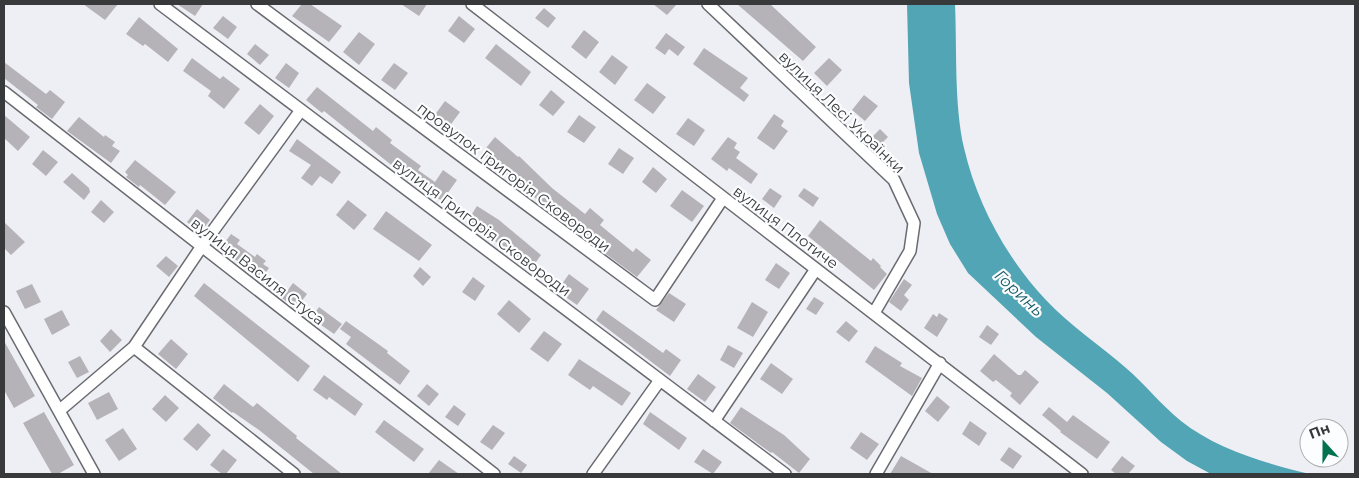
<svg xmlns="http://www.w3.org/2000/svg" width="1359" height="478" font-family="Montserrat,sans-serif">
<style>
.water{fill:#51a5b4}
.building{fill:#b5b3b8}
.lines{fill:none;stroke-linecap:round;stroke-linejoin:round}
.minor-casing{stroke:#6a6b70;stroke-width:14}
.minor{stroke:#fff;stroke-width:11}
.labels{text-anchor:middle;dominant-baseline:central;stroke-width:4.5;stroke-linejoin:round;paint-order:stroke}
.street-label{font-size:15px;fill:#38393b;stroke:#fcfdff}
.water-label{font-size:16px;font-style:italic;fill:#135a65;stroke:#fcfdff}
</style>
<rect width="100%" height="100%" fill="#eeeff4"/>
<path class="water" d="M907 4H955C957 48 954 105 964 148 977 204 1006 257 1045 299 1069 325 1100 345 1126 368 1146 385 1161 405 1181 421 1216 449 1267 464 1310 474H1211L1187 461 1161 442 1107 393 1036 337 968 273 950 244 937 214 919 153 909 83Z"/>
<path class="building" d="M83 4H118L105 20Z
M177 4H203L195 16Z
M302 4H310L342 26 329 42 292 16Z
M401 4H427L419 16Z
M653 4H677L667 15Z
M737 4H770L816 47 803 61Z
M544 8 556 18 548 28 535 18Z
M223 16 237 27 228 39 213 28Z
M459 16 475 29 464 43 448 31Z
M139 17 178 49 168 62 145 44 143 46 126 34Z
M584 30 599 42 586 59 571 47Z
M359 32 375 44 359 65 343 52Z
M666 33 685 47 678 56 669 49 665 55 655 48Z
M255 44 269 55 260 65 247 54Z
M496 44 531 72 521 86 485 58Z
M704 48 748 78 740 88 749 95 744 102 693 64Z
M612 55 628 67 615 85 599 72Z
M192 58 220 79 223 76 240 89 224 109 208 96 211 91 183 71Z
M829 58 842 70 827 86 814 73Z
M4 62 46 94 50 90 65 102 52 119 36 107 38 105 4 78Z
M286 63 299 73 289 88 275 78Z
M394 63 408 73 395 90 381 80Z
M647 83 666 97 653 114 634 100Z
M317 87 373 131 376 127 392 140 390 143 421 166 418 170 435 182 443 170 457 180 442 201 410 180 324 111 322 113 306 100Z
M551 90 565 102 553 116 539 105Z
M864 95 878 106 865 121 852 110Z
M445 101 460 112 449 127 434 116Z
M260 104 274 116 259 135 244 123Z
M774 114 784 121 781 126 788 131 774 150 757 138Z
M4 115 30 137 18 151 4 138Z
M579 115 596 127 584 143 567 132Z
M79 117 104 137 105 135 115 142 112 146 120 151 111 163 67 131Z
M688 118 705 130 694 146 676 134Z
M880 129 888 137 875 150 867 142Z
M495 137 518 157 519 156 552 188 585 214 590 208 604 220 600 225 633 252 636 248 651 260 637 277 587 240 481 154Z
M728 137 737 143 734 148 740 152 736 158 758 174 751 184 729 168 727 171 711 159Z
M297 139 341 172 332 184 320 176 312 186 301 178 311 165 289 151Z
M619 148 634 158 623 174 608 164Z
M43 150 58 162 46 176 32 164Z
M135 160 176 192 165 205 140 185 139 187 126 177 128 175 125 172Z
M653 167 667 179 656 193 642 182Z
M72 173 89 188 90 192 84 200 63 182Z
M770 188 782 196 774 208 762 199Z
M804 188 819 198 813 207 798 196Z
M682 190 704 206 692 222 670 206Z
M101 200 114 212 104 223 91 212Z
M348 200 367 215 354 230 336 215Z
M477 206 499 220 541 255 531 269 468 220Z
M197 209 210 220 200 233 187 222Z
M386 211 432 245 419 261 373 229Z
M820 220 871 261 873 258 881 266 880 267 887 274 874 290 808 236Z
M4 222 25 242 11 255 4 248Z
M231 234 240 240 237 244 255 257 257 254 266 261 263 264 269 268 262 278 220 249Z
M166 256 178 266 169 277 156 266Z
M776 263 790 273 779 289 765 280Z
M420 267 431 277 423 286 413 276Z
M569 274 589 289 577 305 557 291Z
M473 277 485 286 475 301 462 292Z
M904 279 912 285 904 295 909 300 901 311 889 302Z
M204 283 310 366 298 382 194 296Z
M293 283 307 294 296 309 282 298Z
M32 284 41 302 25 309 16 291Z
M669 293 686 304 674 322 656 310Z
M814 297 824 303 816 315 806 309Z
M509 300 531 319 519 333 497 314Z
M752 302 768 312 753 337 737 328Z
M319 307 342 324 334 334 311 318Z
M62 310 70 325 52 335 44 319Z
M603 310 663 353 666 349 681 360 670 376 596 320Z
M939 313 948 319 937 337 924 328 933 314 937 317Z
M346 321 388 351 387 353 410 371 400 385 346 344 351 337 340 329Z
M846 321 858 331 849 342 836 332Z
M987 325 999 334 991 345 979 337Z
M111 329 122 340 110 352 100 341Z
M544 331 562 344 548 362 530 349Z
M171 339 188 354 176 369 158 354Z
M4 341 35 396 14 408 4 390Z
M728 345 743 353 734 368 720 360Z
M875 346 902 363 900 366 922 378 912 396 865 362Z
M994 354 1018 375H1021L1025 370 1039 382 1020 405 1010 396 1012 393 996 380 993 382 980 371Z
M80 356 89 372 77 378 68 362Z
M579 359 631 393 622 406 593 386 590 390 568 375Z
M771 363 793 379 782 394 760 379Z
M698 374 716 387 705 402 687 389Z
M324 375 363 404 355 416 329 397 327 400 313 390Z
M224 384 253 407 257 403 297 436 296 438 342 474H314L259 430 233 412 232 413 213 398Z
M427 384 439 394 429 406 417 396Z
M109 392 118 409 97 420 88 403Z
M165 395 179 408 166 422 152 409Z
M937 396 950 407 938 422 925 411Z
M454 405 466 414 458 426 445 417Z
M741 407 784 435 810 459 799 473 772 452 771 453 730 423Z
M1049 407 1067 422 1073 415 1110 442 1097 459 1060 432 1061 431 1042 415Z
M44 412 74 465 58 474H52L23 423Z
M650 412 687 438 679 450 643 424Z
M384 420 424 449 414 462 375 432Z
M970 421 987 433 979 446 962 434Z
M198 423 211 435 197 451 183 439Z
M493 425 505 433 492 450 480 442Z
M123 428 137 449 119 461 105 440Z
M861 432 879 444 867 460 850 448Z
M1009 447 1022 456 1013 469 1000 460Z
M223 449 237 460 226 474H222L210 465Z
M703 449 722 462 713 474 694 462Z
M514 456 527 465 521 473 508 464Z
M901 456 933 474H890Z
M1122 456 1135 466 1128 474H1116L1111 470Z
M439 460 459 474H428Z"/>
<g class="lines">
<g class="minor-casing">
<path id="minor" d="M160 4 785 474
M257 4 655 300 723 198
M472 4 1082 474
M708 4 894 180 914 223 910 251 874 313
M4 92 494 474
M4 312 94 474
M134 347 294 474
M60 410 134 347 202 246 301 110
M714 421 816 269
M593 474 660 380
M876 474 940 363"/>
</g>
<use href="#minor" class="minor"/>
</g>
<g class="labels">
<g class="street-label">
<text transform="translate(842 112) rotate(44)">вулиця Лесі Українки</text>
<text transform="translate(514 177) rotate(37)">провулок Григорія Сковороди</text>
<text transform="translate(482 227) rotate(37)">вулиця Григорія Сковороди</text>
<text transform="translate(786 227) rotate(37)">вулиця Плотиче</text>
<text transform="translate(258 271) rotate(38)">вулиця Василя Стуса</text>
</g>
<g class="water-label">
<text transform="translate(1019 293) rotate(43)">Горинь</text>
</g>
</g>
<rect width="1359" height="478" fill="none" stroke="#38393b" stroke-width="10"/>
<g transform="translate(1324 443) rotate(339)"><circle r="24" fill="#fcfdff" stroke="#aeafb1"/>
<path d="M0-4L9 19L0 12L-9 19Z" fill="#00724c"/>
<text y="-8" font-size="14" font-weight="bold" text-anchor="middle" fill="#38393b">Пн</text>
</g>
</svg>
